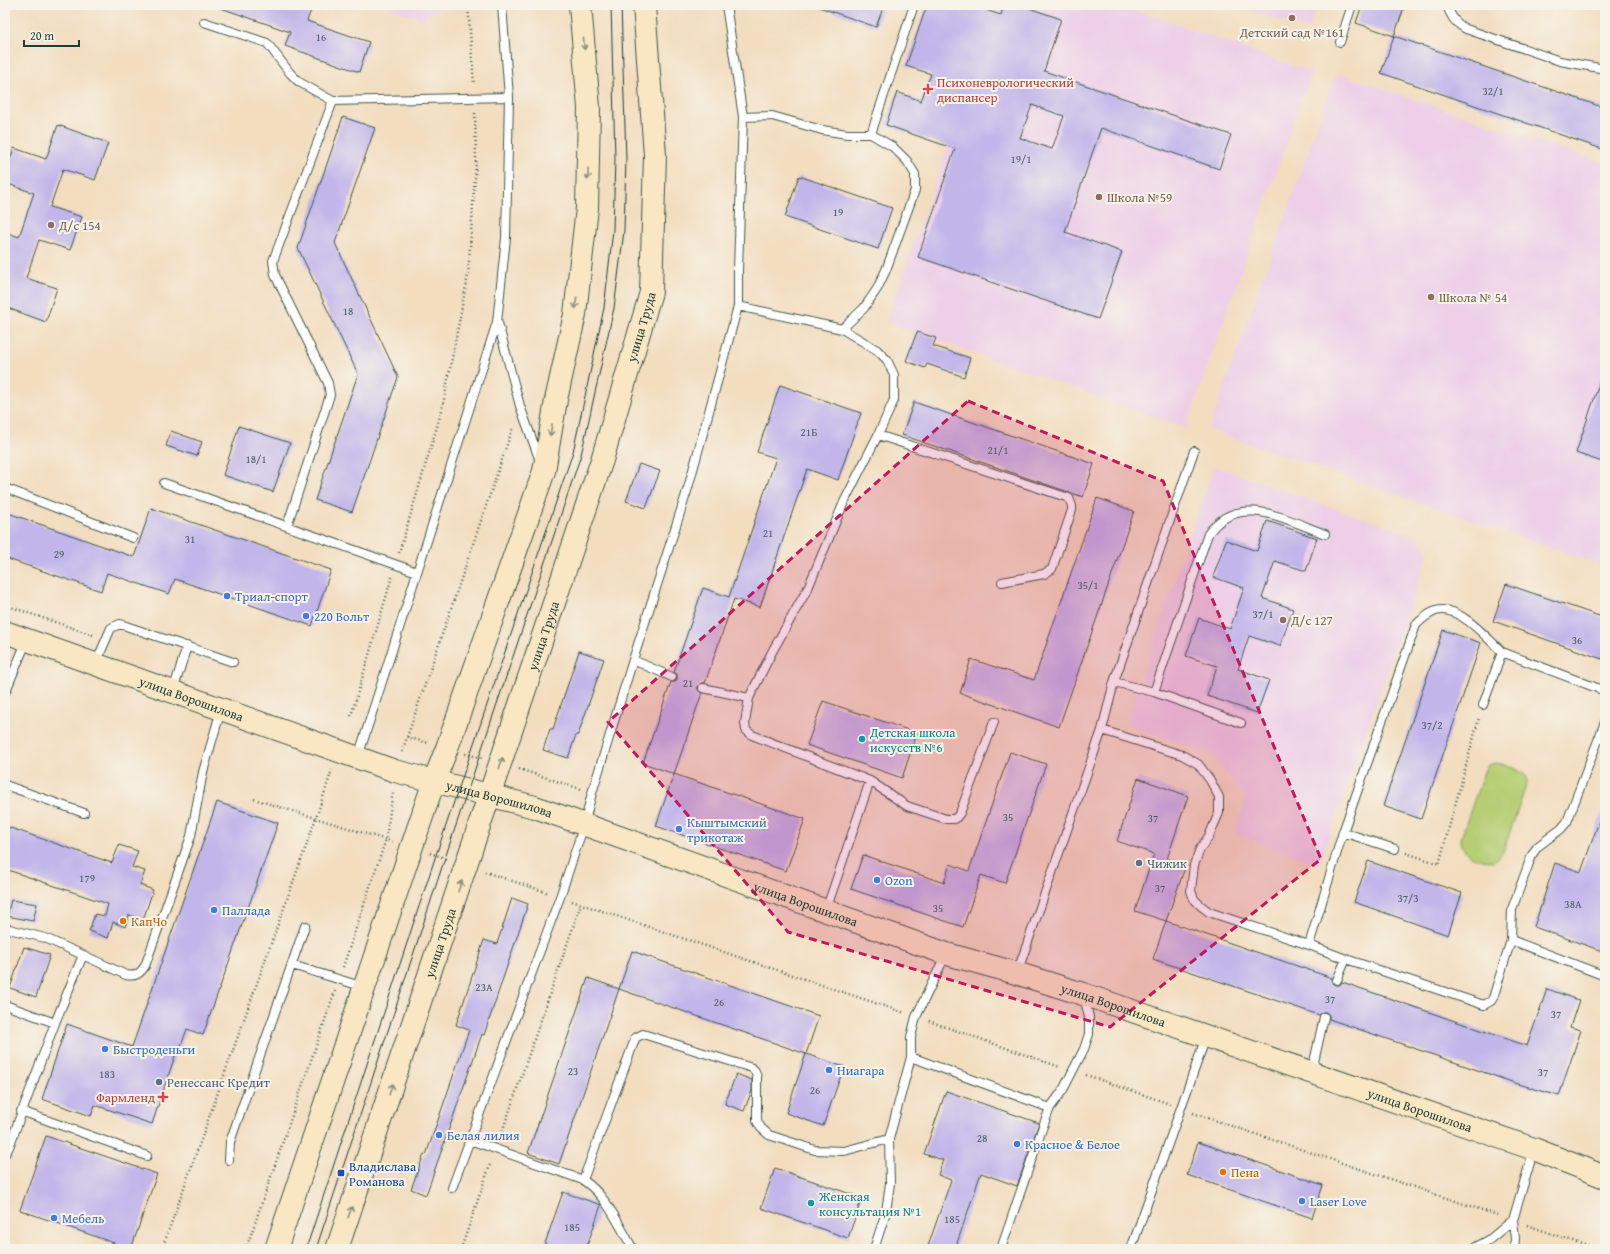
<svg xmlns="http://www.w3.org/2000/svg" width="1610" height="1254" font-family="'Gentium Book Plus',serif">
<style>
.built{fill:#edd0e8}
.green{fill:#b6ce73;stroke:#6a8654}
.building{fill:#c1b5ea;fill-rule:evenodd}
.lines{fill:none;stroke-linecap:round;stroke-linejoin:round}
.lane-casing{stroke:#3f5549;stroke-width:10}
.secondary-casing{stroke:#3f5549;stroke-width:24}
.path{stroke:#3f5549;stroke-width:2.5;stroke-dasharray:1 3;stroke-linecap:butt}
.lane{stroke:#fff;stroke-width:8}
.secondary{stroke:#f9e7c3;stroke-width:22}
.tram{stroke:#1f3d34;stroke-width:1}
.oneway{stroke:#8c927c}
.marked{fill:#c2185b;fill-opacity:0.2;stroke:#c2185b;stroke-width:3;stroke-dasharray:8 5;stroke-linejoin:round}
.education-dot{fill:#8d6e63;stroke:#f7f3e8;stroke-width:1.5}
.health-dot{fill:#e0444e;stroke:#f7f3e8;stroke-width:1.5}
.shop-dot{fill:#3f7fe0;stroke:#f7f3e8;stroke-width:1.5}
.culture-dot{fill:#0f9aa8;stroke:#f7f3e8;stroke-width:1.5}
.service-dot{fill:#5c6f8a;stroke:#f7f3e8;stroke-width:1.5}
.food-dot{fill:#e8710a;stroke:#f7f3e8;stroke-width:1.5}
.transit-dot{fill:#1a4fb4;stroke:#f7f3e8;stroke-width:1.5}
.labels{text-anchor:middle;dominant-baseline:central;stroke-width:4;stroke-linejoin:round;paint-order:stroke}
.number-label{font-size:11px;fill:#485b62}
.education-label{font-size:13px;fill:#785e54;stroke:#f7f3e8;text-anchor:start}
.health-label{font-size:13px;fill:#be3a42;stroke:#f7f3e8;text-anchor:start}
.street-label{font-size:13px;fill:#1f3d34;stroke:#f7f3e8}
.shop-label{font-size:13px;fill:#366cbe;stroke:#f7f3e8;text-anchor:start}
.culture-label{font-size:13px;fill:#0d838f;stroke:#f7f3e8;text-anchor:start}
.service-label{font-size:13px;fill:#4e5e75;stroke:#f7f3e8;text-anchor:start}
.food-label{font-size:13px;fill:#c56008;stroke:#f7f3e8;text-anchor:start}
.transit-label{font-size:13px;fill:#164399;stroke:#f7f3e8;text-anchor:start}
</style>
<rect width="100%" height="100%" fill="#f7f3e8"/>
<filter id="ink" filterUnits="userSpaceOnUse"><feTurbulence type="fractalNoise" baseFrequency=".025" numOctaves="2"/><feDisplacementMap in="SourceGraphic" scale="8" xChannelSelector="R" yChannelSelector="G"/><feConvolveMatrix kernelMatrix="1 2 1 2 8 2 1 2 1" color-interpolation-filters="sRGB"/></filter>
<filter id="wash" filterUnits="userSpaceOnUse"><feTurbulence type="fractalNoise" baseFrequency=".012" numOctaves="4" result="noise"/><feDisplacementMap in="SourceGraphic" scale="16" xChannelSelector="R" yChannelSelector="G"/><feGaussianBlur stdDeviation="0.9" result="paint"/><feColorMatrix in="noise" values="0 0 0 0 0 0 0 0 0 0 0 0 0 0 0 0 0 1.4 0 .05"/><feComposite in="paint" operator="in"/></filter>
<g filter="url(#wash)">
<rect width="100%" height="100%" fill="#f2ddbf"/>
<path class="built" d="M383 5H442L423 20Z
M998 5H1122L1311 72 1186 428 886 322Z
M1234 5H1317L1309 30Z
M1336 73 1605 163V566L1209 430Z
M1214 466 1417 537 1429 552 1319 865 1235 833 1246 798 1211 753 1126 724Z"/>
<path class="green" d="M1494 763C1505 763 1519 769 1527 777V783L1503 852 1494 861C1479 861 1461 856 1461 838L1485 769 1488 765Z"/>
<g id="blocks">
<path class="building" d="M218 5H313L307 21 369 42 359 72 285 46 290 32 218 7Z
M819 5H884L876 27 819 7Z
M927 5H970L1001 15 1004 5H1020L1061 19 1044 71 1231 135 1219 169 1101 128 1065 232 1122 252 1098 319 918 257 955 149 886 125 897 92 921 101 931 74 906 66ZM1032 105 1064 116 1052 149 1020 138Z
M1362 5H1405L1394 36 1356 23Z
M1394 36 1605 108V150L1381 73Z
M343 117 375 128 335 243 398 377 352 512 315 500 358 374 298 248Z
M58 125 108 143 95 180 63 169 50 207 82 217 70 250 39 240 26 278 57 288 46 322 5 307V232L19 237 34 193 5 183V174L14 148 46 159Z
M799 176 892 208 878 249 785 217Z
M917 332 936 338 933 346 970 358 964 377 927 364 925 368 906 361Z
M1602 375 1605 376V463L1576 453Z
M780 385 861 413 838 480 807 469 760 607 734 599 705 683H701L698 686V690L702 693 674 774 643 763 671 682H675L677 679V674L674 672 703 588 729 597 776 458 757 452Z
M914 402 1094 464 1083 497 902 435Z
M239 426 290 443 273 492 223 475Z
M171 431 202 442 197 456 166 446Z
M639 464 660 471 646 508 626 501Z
M1097 498 1134 511 1059 727 960 693 971 659 1034 680Z
M151 508 331 570 312 626 175 579 169 594 107 573 101 591 5 558V512L134 557Z
M1267 521 1317 538 1306 571 1275 561 1262 598 1293 609 1280 646 1249 636 1238 669 1269 680 1257 713 1207 696 1217 666 1186 656 1199 618 1230 629 1244 588 1213 577 1226 540 1257 551Z
M1506 584 1605 618V660L1493 621Z
M1443 630 1481 643 1421 819 1383 806Z
M579 651 604 659 578 735H576L568 758 543 750 550 729H553Z
M823 701 917 733 902 778 807 745Z
M1010 752 1046 764 1005 883 981 875 963 927 851 889 863 855 944 883 950 864 969 871Z
M674 774 805 819 786 871 656 826Z
M1138 778 1188 796 1167 859 1186 865 1166 921 1135 911 1154 854 1117 841Z
M217 802 278 823 203 1035 187 1029 178 1054 176 1053 152 1124 95 1105 91 1116 42 1099 67 1024 132 1047Z
M1603 810H1605V952L1534 927 1555 863 1581 872Z
M5 826 112 863 119 845 138 851 132 867 145 871 140 885 153 890 143 920 129 915 125 927 113 922 108 938 89 931 95 914 105 916 108 904 5 869Z
M1368 861 1462 893 1448 935 1354 902Z
M512 898 528 904 484 1035 482 1034 426 1195 411 1189 424 1154 426 1155 469 1030 456 1025 484 940 497 944Z
M11 900 37 904 33 921 7 916Z
M1166 921 1332 978V983L1335 985H1340L1342 982 1527 1046 1547 989 1579 1000 1570 1027 1581 1030 1559 1096 1515 1083 1329 1019V1015L1326 1012H1322L1319 1015 1153 959Z
M24 947 50 955 36 997 10 988Z
M632 951 819 1016 806 1054 619 989Z
M588 978 619 989 559 1164 528 1153Z
M806 1054 844 1067 823 1126 786 1113Z
M736 1074 752 1080V1090L744 1111 725 1104Z
M946 1091 1039 1123 1017 1186 981 1173 955 1249H927L951 1180 938 1175 943 1160 924 1154Z
M46 1136 157 1174 131 1249 20 1210Z
M1198 1142 1323 1185 1312 1218 1187 1175Z
M775 1168 862 1198 848 1238 761 1208Z
M563 1192 601 1205 586 1249H543Z"/>
</g>
</g>
<g filter="url(#ink)">
<use href="#blocks" fill-opacity="0" stroke="#3f5549" stroke-width="1"/>
<g class="lines">
<g class="lane-casing">
<path id="lane" d="M1447 5C1451 17 1455 23 1466 29L1560 61 1605 69
M204 22 267 43 290 73 299 82 333 101 273 261 275 275 328 383 330 395 287 526
M1340 42 1352 5
M333 101 509 97
M743 117 772 116 822 130 847 134H871L893 147 907 161 915 174V190L886 270 877 289 864 308 842 329
M871 134 914 5
M738 306 842 329 877 350 887 360 894 375V400L878 435 844 502 808 588 773 650 749 698 745 723 746 730 752 735 870 781
M498 323 520 406 540 461
M878 435 1069 498 1072 506V510L1052 569 1044 574 1002 582
M164 483 417 572
M5 488 133 538
M1502 652C1488 639 1462 609 1442 610 1432 610 1423 618 1416 625L1343 832 1309 945 1346 959 1484 1005 1491 1001 1493 998 1511 940
M633 660 672 677
M96 663 111 628 120 624 233 662
M1114 682 1154 692 1241 723
M703 688 749 698
M173 691 187 646
M1154 692 1208 534C1237 491 1287 520 1325 534
M5 693 27 640
M1483 705 1502 652 1605 691
M1605 722 1567 822 1561 829 1537 847 1532 855 1512 909 1511 940 1605 976
M1102 730 1114 682 1194 451
M358 757 497 322 506 238 509 97 502 5
M5 785 84 813
M1343 832 1395 849
M826 910 870 781 907 806 946 819H955L960 813 994 722
M5 928 45 938 83 955 55 1023 5 1005
M83 955 126 975C135 977 140 974 145 966L191 836 203 772 221 710
M292 965 364 987
M1017 973 1102 730 1182 755 1198 764 1210 780 1219 797V813L1209 836 1200 849 1194 865 1191 891 1194 899 1200 905 1209 912 1309 945
M1337 980 1346 959
M911 1057 1050 1108
M1312 1071 1324 1017
M21 1111 147 1156
M470 1140 583 1180C608 1197 618 1224 633 1249
M5 1154 9 1147 55 1023
M229 1160 230 1142 305 926
M583 1180 634 1042 635 1038 643 1034 752 1068 755 1071 757 1077V1121L761 1128 769 1135 815 1150 844 1151 889 1139
M452 1188 560 897 584 825 592 793 633 660 688 488 738 306V270L743 117 726 5
M874 1249 886 1212 890 1183 889 1139 911 1057V1037L916 1017 946 954
M1001 1249 1042 1129 1050 1108 1063 1090 1084 1049 1089 1034V1017L1084 997
M1131 1249 1206 1037
M1472 1249 1489 1240 1513 1220
M1514 1249 1515 1239 1513 1220 1534 1149"/>
</g>
<g class="secondary-casing">
<g id="secondary">
<path id="s1" d="M5 632 395 771 535 807 947 954 1016 973 1083 994 1534 1149 1605 1177"/>
<path d="M276 1249 434 781 447 748 544 471 556 400 575 314 587 208 589 108 580 5"/>
<path id="s2" d="M337 1249 602 460 651 292 655 155 644 5"/>
</g>
</g>
<path class="path" d="M468 5 474 84
M399 553 442 410 468 275 476 162 475 111
M5 605 93 635
M351 716 392 577
M407 737 428 743
M402 752 513 427
M465 754 482 758
M519 769 581 789
M254 799 393 842
M430 853 448 859
M1406 853 1439 864 1479 718
M485 872 549 893
M572 901 905 1013
M343 967 386 839 393 791
M929 1021 1060 1067
M1086 1075 1170 1104
M1193 1113 1497 1215
M500 1138 581 904
M1527 1225 1596 1249
M162 1249 316 818 332 770
M246 1249 335 991
M461 1249 491 1162"/>
<use href="#lane" class="lane"/>
<use href="#secondary" class="secondary"/>
<path class="tram" d="M306 1249 436 855 573 452 604 308 613 230 615 158 611 5
M316 1249 445 858 581 455 614 308 624 231 626 158 621 5"/>
</g>
<defs><path id="oneway-shaft" d="M-6 0H5M1.5-3L5.5 0L1.5 3" fill="none" stroke-width="1.6" stroke-linecap="round" stroke-linejoin="round"/></defs>
<g class="oneway">
<use href="#oneway-shaft" transform="translate(584 44) rotate(85)"/>
<use href="#oneway-shaft" transform="translate(588 174) rotate(91)"/>
<use href="#oneway-shaft" transform="translate(576 303) rotate(97)"/>
<use href="#oneway-shaft" transform="translate(551 430) rotate(99)"/>
<use href="#oneway-shaft" transform="translate(501 763) rotate(-72)"/>
<use href="#oneway-shaft" transform="translate(460 886) rotate(-71)"/>
<use href="#oneway-shaft" transform="translate(391 1089) rotate(-71)"/>
<use href="#oneway-shaft" transform="translate(350 1212) rotate(-71)"/>
</g>
</g>
<path class="marked" d="M968 401 1163 481 1321 859 1110 1027 788 932 608 722Z"/>
<g class="education-dot">
<circle cx="1292" cy="18" r="4"/>
<circle cx="1099" cy="197" r="4"/>
<circle cx="51" cy="225" r="4"/>
<circle cx="1431" cy="297" r="4"/>
<circle cx="1283" cy="620" r="4"/>
</g>
<g class="health-dot">
<path d="M926 83h4v4h4v4h-4v4h-4v-4h-4v-4h4z"/>
<path d="M161 1091h4v4h4v4h-4v4h-4v-4h-4v-4h4z"/>
</g>
<g class="shop-dot">
<circle cx="227" cy="596" r="4"/>
<circle cx="306" cy="616" r="4"/>
<circle cx="679" cy="829" r="4"/>
<circle cx="877" cy="880" r="4"/>
<circle cx="214" cy="910" r="4"/>
<circle cx="105" cy="1049" r="4"/>
<circle cx="829" cy="1070" r="4"/>
<circle cx="439" cy="1135" r="4"/>
<circle cx="1017" cy="1144" r="4"/>
<circle cx="1302" cy="1201" r="4"/>
<circle cx="54" cy="1218" r="4"/>
</g>
<g class="culture-dot">
<circle cx="862" cy="739" r="4"/>
<circle cx="811" cy="1203" r="4"/>
</g>
<g class="service-dot">
<circle cx="1139" cy="863" r="4"/>
<circle cx="159" cy="1082" r="4"/>
</g>
<g class="food-dot">
<circle cx="123" cy="921" r="4"/>
<circle cx="1223" cy="1172" r="4"/>
</g>
<rect class="transit-dot" x="337" y="1169" width="8" height="8" rx="2"/>
<g class="labels">
<g class="number-label">
<text x="321" y="37">16</text>
<text x="1493" y="91">32/1</text>
<text x="1021" y="159">19/1</text>
<text x="838" y="212">19</text>
<text x="348" y="311">18</text>
<text x="809" y="432">21Б</text>
<text x="998" y="450">21/1</text>
<text x="256" y="459">18/1</text>
<text x="768" y="533">21</text>
<text x="190" y="539">31</text>
<text x="59" y="554">29</text>
<text x="1088" y="585">35/1</text>
<text x="1263" y="614">37/1</text>
<text x="1577" y="640">36</text>
<text x="688" y="683">21</text>
<text x="1432" y="725">37/2</text>
<text x="1008" y="817">35</text>
<text x="1153" y="818">37</text>
<text x="87" y="878">179</text>
<text x="1160" y="888">37</text>
<text x="1408" y="898">37/3</text>
<text x="1573" y="904">38А</text>
<text x="938" y="908">35</text>
<text x="484" y="987">23А</text>
<text x="1330" y="999">37</text>
<text x="719" y="1002">26</text>
<text x="1556" y="1014">37</text>
<text x="573" y="1071">23</text>
<text x="1543" y="1072">37</text>
<text x="107" y="1074">183</text>
<text x="815" y="1090">26</text>
<text x="982" y="1138">28</text>
<text x="952" y="1219">185</text>
<text x="572" y="1227">185</text>
</g>
<g class="education-label">
<text x="1292" y="32" text-anchor="middle">Детский сад №161</text>
<text x="1107" y="197">Школа №59</text>
<text x="59" y="225">Д/с 154</text>
<text x="1439" y="297">Школа № 54</text>
<text x="1291" y="620">Д/с 127</text>
</g>
<g class="health-label">
<text x="937" y="82">Психоневрологический<tspan x="937" dy="15">диспансер</tspan></text>
<text x="155" y="1097" text-anchor="end">Фармленд</text>
</g>
<g class="street-label">
<text stroke="none"><textPath href="#s2" startOffset="971">улица Труда</textPath></text>
<text stroke="none"><textPath href="#s2" startOffset="647">улица Труда</textPath></text>
<text stroke="none"><textPath href="#s1" startOffset="198">улица Ворошилова</textPath></text>
<text stroke="none"><textPath href="#s1" startOffset="522">улица Ворошилова</textPath></text>
<text stroke="none"><textPath href="#s1" startOffset="846">улица Ворошилова</textPath></text>
<text stroke="none"><textPath href="#s2" startOffset="323">улица Труда</textPath></text>
<text stroke="none"><textPath href="#s1" startOffset="1170">улица Ворошилова</textPath></text>
<text stroke="none"><textPath href="#s1" startOffset="1494">улица Ворошилова</textPath></text>
</g>
<g class="shop-label">
<text x="235" y="596">Триал-спорт</text>
<text x="314" y="616">220 Вольт</text>
<text x="687" y="822">Кыштымский<tspan x="687" dy="15">трикотаж</tspan></text>
<text x="885" y="880">Ozon</text>
<text x="222" y="910">Паллада</text>
<text x="113" y="1049">Быстроденьги</text>
<text x="837" y="1070">Ниагара</text>
<text x="447" y="1135">Белая лилия</text>
<text x="1025" y="1144">Красное &amp; Белое</text>
<text x="1310" y="1201">Laser Love</text>
<text x="62" y="1218">Мебель</text>
</g>
<g class="culture-label">
<text x="870" y="732">Детская школа<tspan x="870" dy="15">искусств №6</tspan></text>
<text x="819" y="1196">Женская<tspan x="819" dy="15">консультация №1</tspan></text>
</g>
<g class="service-label">
<text x="1147" y="863">Чижик</text>
<text x="167" y="1082">Ренессанс Кредит</text>
</g>
<g class="food-label">
<text x="131" y="921">КапЧо</text>
<text x="1231" y="1172">Пена</text>
</g>
<g class="transit-label">
<text x="349" y="1166">Владислава<tspan x="349" dy="15">Романова</tspan></text>
</g>
</g>
<rect width="1610" height="1254" fill="none" stroke="#f7f3e8" stroke-width="20"/>
<path d="M24 40v6h55v-6" fill="none" stroke="#1f3d34" stroke-width="2"/>
<text x="30" y="40" font-size="12" fill="#1f3d34" stroke="#f7f3e8" stroke-width="3" paint-order="stroke">20 m</text>
</svg>
